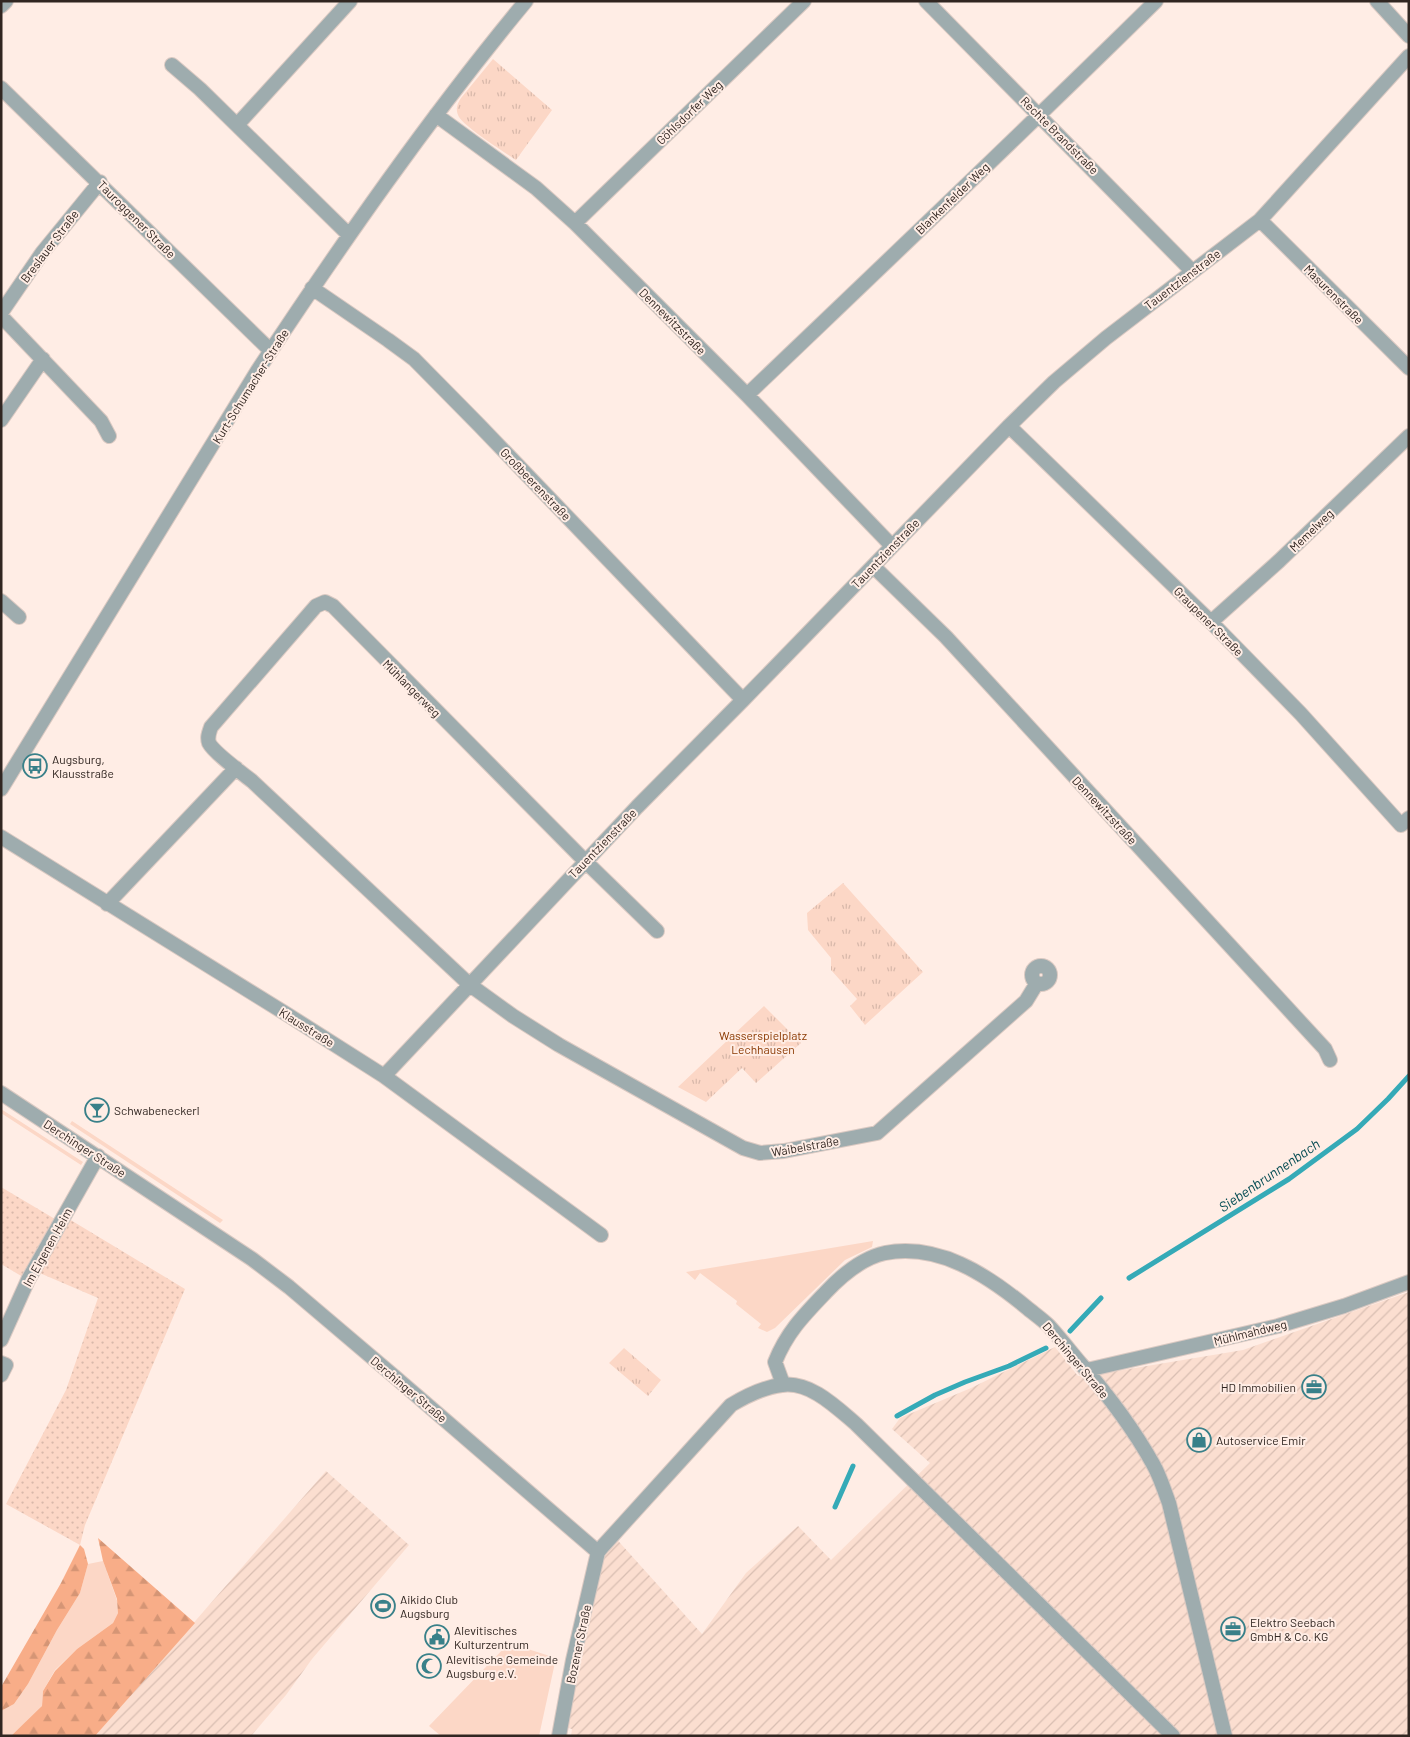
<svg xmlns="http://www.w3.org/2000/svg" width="1410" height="1737" font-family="Barlow,sans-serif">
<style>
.industrial{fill:url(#industrial-furrows)}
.grass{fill:#fcd7c6}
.forest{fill:url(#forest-firs)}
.park{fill:url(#park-tufts)}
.garden{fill:url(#garden-dots)}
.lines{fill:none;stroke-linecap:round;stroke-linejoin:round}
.stream{stroke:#35aab7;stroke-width:5}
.minor-casing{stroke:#dac9c2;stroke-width:16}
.tertiary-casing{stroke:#dac9c2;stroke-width:16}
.minor{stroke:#9eacae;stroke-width:14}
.tertiary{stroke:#9eacae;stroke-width:14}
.labels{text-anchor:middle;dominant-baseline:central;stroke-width:4;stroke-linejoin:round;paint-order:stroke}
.street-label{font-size:12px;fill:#312621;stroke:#ffede5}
.poi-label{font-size:12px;fill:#312621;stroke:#ffede5;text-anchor:start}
.park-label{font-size:12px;fill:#8a3800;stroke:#ffede5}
.water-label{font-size:14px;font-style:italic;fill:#044b52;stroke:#ffede5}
</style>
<defs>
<pattern id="industrial-furrows" width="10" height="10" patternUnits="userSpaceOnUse" patternTransform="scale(1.25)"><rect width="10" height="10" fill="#fbded0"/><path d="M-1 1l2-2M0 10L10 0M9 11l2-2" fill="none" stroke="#d8beb2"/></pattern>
<pattern id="forest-firs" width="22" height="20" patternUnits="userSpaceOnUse" patternTransform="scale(1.25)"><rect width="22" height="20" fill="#f8ad88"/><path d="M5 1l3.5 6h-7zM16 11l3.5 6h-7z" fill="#d59575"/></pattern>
<pattern id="park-tufts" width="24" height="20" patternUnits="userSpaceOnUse" patternTransform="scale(1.25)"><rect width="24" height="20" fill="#fcd7c6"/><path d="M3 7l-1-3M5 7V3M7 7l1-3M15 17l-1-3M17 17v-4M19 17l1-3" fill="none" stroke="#d8b8aa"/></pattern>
<pattern id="garden-dots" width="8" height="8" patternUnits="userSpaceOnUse" patternTransform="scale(1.25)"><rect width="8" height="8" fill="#fcd7c6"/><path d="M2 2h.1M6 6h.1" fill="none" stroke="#d8b8aa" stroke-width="1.8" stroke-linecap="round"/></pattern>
</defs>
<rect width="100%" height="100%" fill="#ffede5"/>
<path class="industrial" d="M1409 1292V1736H571L572 1729 561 1726 598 1552 612 1534 702 1634 746 1573 798 1526 831 1560 930 1463 892 1429 900 1418 971 1388 1055 1347 1078 1376 1111 1372 1243 1350Z
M326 1471 409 1545 312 1659 286 1695 251 1736H95Z"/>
<path class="grass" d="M1 1109 83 1162 81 1165 1 1113Z
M72 1121 223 1220 220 1223 70 1124Z
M873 1241 872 1247 845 1260 775 1328 767 1332 758 1328 761 1324 736 1304 737 1301 700 1273 695 1280 686 1272Z
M103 1561 119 1606 118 1613 113 1623 77 1649 55 1670 43 1691 42 1706 39 1710 11 1736H1V1711L14 1704 28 1684 57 1630 80 1593 88 1564Z
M509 1643 556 1658 539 1736H441L429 1726Z"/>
<path class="forest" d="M98 1538 195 1623 95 1736H11L42 1706 43 1691 55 1671 77 1649 113 1623 118 1613 117 1599 103 1561Z
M80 1545 84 1549 88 1564 80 1593 57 1630 28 1684 14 1704 1 1711V1687L61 1583Z"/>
<path class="park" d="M493 59 552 110 516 160C504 152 465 127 459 117 455 110 457 104 461 98Z
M843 883 923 972 865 1025 850 1006 857 999 831 970V958L808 930 807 913Z
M764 1006 801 1043 756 1083 742 1068 706 1102 678 1087Z
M624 1348 661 1380 648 1396 609 1363Z"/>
<path class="garden" d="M1 1187 60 1222 64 1216 185 1289 85 1525 80 1545 6 1504 66 1390 98 1298 35 1271 28 1280 1 1264Z"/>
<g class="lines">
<path class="stream" d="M1129 1278 1289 1179 1357 1129 1388 1099 1409 1076
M1070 1331 1101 1298
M897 1416 935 1395 965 1382 1009 1366 1046 1348
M835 1507 853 1466"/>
<g class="minor-casing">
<path id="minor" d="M926 1 1192 271
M1377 1 1409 36
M1 6 6 1
M172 65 200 89 349 235
M1 88 271 351
M436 115 536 188 575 223 747 395 892 546
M237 125 350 1
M1260 220 1409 368
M575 223 804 1
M312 288 388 340 414 359 480 426 743 700
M1 313 42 253 100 182
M1 316 101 421 109 436
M747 395C884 264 1021 134 1156 1
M1 420 43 359
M1009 426 1211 622 1301 714 1401 825 1409 818
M873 566 946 637 1325 1049 1330 1060
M1 601 19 617
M1211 622 1279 561 1409 436
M1 789 258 370C342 243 429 118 526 1
M1 837 288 1015 384 1076 601 1235
M107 904 236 768
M657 931 585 861 333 606 325 602 316 606 211 727C209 733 207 737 209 743 214 753 242 773 252 781L470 985 513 1016 559 1045 743 1148 760 1153 784 1151 877 1133 1026 1001 1037 983
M1032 975a9 9 0 1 1 18 0a9 9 0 1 1-18 0Z
M384 1076 637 807 743 700 1009 426 1054 382 1106 338 1260 220 1409 56
M1 1093 252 1259 289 1287 395 1377 598 1552
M1 1340 28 1280 98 1156
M1 1363 6 1365 1 1375
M1087 1370 1278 1326 1344 1306 1409 1282
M783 1384 775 1362C787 1332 804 1315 826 1292 842 1275 862 1258 885 1253 938 1243 986 1274 1026 1307 1033 1313 1042 1319 1049 1326 1060 1338 1070 1351 1081 1364 1107 1394 1133 1428 1153 1464 1160 1476 1164 1490 1169 1503L1225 1736"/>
</g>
<g class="tertiary-casing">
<path id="tertiary" d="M559 1736 573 1660 598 1552 603 1546 731 1405C746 1396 764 1387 782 1385 810 1381 836 1407 856 1424L1173 1736"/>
</g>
<use href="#minor" class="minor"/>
<use href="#tertiary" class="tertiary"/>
</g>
<defs>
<g id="bus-ring" transform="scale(1.25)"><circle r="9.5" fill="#ffede5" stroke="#398089" stroke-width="1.5"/><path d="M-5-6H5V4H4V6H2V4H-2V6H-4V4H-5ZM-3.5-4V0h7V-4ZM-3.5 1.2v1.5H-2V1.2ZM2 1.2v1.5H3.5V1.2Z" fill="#398089"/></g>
<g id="bar-ring" transform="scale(1.25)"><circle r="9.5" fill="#ffede5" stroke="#398089" stroke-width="1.5"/><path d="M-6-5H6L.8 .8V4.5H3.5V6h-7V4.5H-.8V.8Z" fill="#398089"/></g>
<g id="office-ring" transform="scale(1.25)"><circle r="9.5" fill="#ffede5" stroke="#398089" stroke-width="1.5"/><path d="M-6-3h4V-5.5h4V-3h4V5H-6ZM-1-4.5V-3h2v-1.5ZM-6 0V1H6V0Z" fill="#398089"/></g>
<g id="shop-ring" transform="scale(1.25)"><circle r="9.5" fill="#ffede5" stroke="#398089" stroke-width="1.5"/><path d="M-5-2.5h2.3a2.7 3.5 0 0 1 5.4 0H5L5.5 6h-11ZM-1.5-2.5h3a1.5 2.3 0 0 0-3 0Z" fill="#398089"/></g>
<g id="stadium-ring" transform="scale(1.25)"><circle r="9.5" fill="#ffede5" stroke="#398089" stroke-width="1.5"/><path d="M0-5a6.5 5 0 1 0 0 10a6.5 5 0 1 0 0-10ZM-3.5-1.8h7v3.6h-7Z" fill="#398089"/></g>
<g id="civic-ring" transform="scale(1.25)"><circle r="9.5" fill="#ffede5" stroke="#398089" stroke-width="1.5"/><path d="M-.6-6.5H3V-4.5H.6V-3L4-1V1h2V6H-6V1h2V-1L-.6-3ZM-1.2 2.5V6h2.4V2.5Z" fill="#398089"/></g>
<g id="mosque-ring" transform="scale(1.25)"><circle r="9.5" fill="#ffede5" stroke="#398089" stroke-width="1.5"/><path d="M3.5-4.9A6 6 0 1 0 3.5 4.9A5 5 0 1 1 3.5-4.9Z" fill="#398089"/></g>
</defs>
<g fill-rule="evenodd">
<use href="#bus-ring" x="35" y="766"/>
<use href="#bar-ring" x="97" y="1110"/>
<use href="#office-ring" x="1314" y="1387"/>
<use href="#shop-ring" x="1199" y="1440"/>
<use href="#stadium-ring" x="383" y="1606"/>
<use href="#office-ring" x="1233" y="1629"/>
<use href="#civic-ring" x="437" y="1637"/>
<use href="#mosque-ring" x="429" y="1666"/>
</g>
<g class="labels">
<g class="street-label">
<text transform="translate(689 112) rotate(-44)">Göhlsdorfer Weg</text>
<text transform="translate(1060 135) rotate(45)">Rechte Brandstraße</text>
<text transform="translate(952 198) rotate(-44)">Blankenfelder Weg</text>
<text transform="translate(137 219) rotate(45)">Tauroggener Straße</text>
<text transform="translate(49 246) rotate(-53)">Breslauer Straße</text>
<text transform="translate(1182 279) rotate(-37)">Tauentzienstraße</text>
<text transform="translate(1334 294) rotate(45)">Masurenstraße</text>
<text transform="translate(673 321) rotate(45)">Dennewitzstraße</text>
<text transform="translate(250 386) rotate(-58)">Kurt-Schumacher-Straße</text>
<text transform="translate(536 484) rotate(46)">Großbeerenstraße</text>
<text transform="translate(1311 530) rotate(-44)">Memelweg</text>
<text transform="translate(885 553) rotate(-46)">Tauentzienstraße</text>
<text transform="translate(1209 621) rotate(45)">Graupener Straße</text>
<text transform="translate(412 688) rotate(45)">Mühlangerweg</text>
<text transform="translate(1105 810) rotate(47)">Dennewitzstraße</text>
<text transform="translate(602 843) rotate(-46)">Tauentzienstraße</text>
<text transform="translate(307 1027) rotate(32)">Klausstraße</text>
<text transform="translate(805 1146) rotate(-10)">Waibelstraße</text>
<text transform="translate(85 1148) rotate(33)">Derchinger Straße</text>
<text transform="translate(47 1247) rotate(-61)">Im Eigenen Heim</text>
<text transform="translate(1250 1332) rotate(-14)">Mühlmahdweg</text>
<text transform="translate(1076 1360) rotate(50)">Derchinger Straße</text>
<text transform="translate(409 1389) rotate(40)">Derchinger Straße</text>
<text transform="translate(578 1644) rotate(-78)">Bozener Straße</text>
</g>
<g class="poi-label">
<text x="52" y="759">Augsburg,<tspan x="52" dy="14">Klausstraße</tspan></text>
<text x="114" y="1110">Schwabeneckerl</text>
<text x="1296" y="1387" text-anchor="end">HD Immobilien</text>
<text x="1216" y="1440">Autoservice Emir</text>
<text x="400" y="1599">Aikido Club<tspan x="400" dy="14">Augsburg</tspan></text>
<text x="1250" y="1622">Elektro Seebach<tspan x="1250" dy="14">GmbH &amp; Co. KG</tspan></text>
<text x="454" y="1630">Alevitisches<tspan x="454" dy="14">Kulturzentrum</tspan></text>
<text x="446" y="1659">Alevitische Gemeinde<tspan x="446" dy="14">Augsburg e.V.</tspan></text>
</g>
<g class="park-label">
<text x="763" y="1035">Wasserspielplatz<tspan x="763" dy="14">Lechhausen</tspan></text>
</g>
<g class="water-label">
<text transform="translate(1269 1175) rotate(-34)">Siebenbrunnenbach</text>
</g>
</g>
<rect width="1410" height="1737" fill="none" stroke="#312621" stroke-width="5"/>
</svg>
